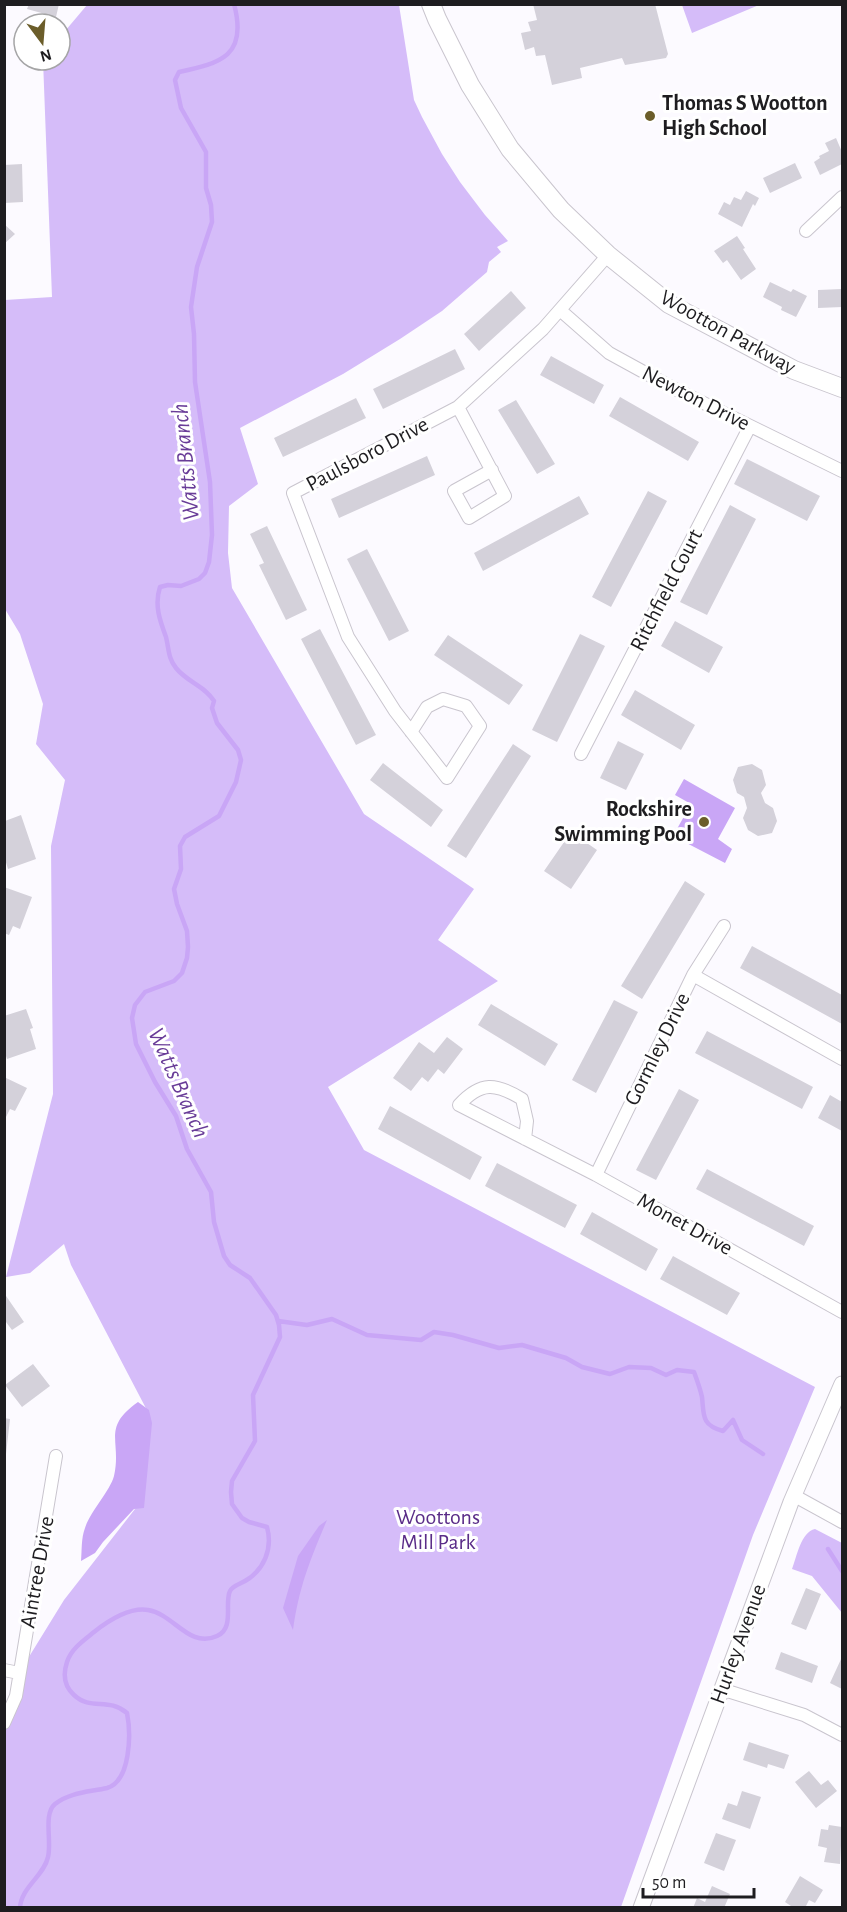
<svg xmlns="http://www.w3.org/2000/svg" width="847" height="1912" font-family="'Alegreya Sans',sans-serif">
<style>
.green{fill:#d5bcf9}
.water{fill:#c9a6f6}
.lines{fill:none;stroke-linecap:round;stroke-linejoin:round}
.stream{stroke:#c9a6f6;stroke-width:4.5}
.building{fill:#d4d1da}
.minor-casing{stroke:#c9c5ce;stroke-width:14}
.tertiary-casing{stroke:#c9c5ce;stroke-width:17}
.secondary-casing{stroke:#c9c5ce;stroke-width:20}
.minor{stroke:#fff;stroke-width:12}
.tertiary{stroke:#fff;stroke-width:15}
.secondary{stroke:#fff;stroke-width:18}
.poi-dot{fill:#6b5d2a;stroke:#fff;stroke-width:2}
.labels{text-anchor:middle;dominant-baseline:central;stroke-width:6;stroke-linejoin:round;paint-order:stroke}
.poi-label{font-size:22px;font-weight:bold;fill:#1e1d20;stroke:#fff;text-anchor:start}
.street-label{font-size:22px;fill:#1e1d20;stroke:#fff}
.park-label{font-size:22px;fill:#5a2c88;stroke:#fff}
.water-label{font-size:24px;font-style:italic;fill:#693c98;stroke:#fff}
</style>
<rect width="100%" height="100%" fill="#fcfaff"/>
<path class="green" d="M87 5H399L414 100 422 117 442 154 460 182 485 215 508 241 497 247 501 252 489 262 487 272 442 311 400 339 343 374 240 428 258 484 229 506 228 553 232 588 364 814 474 889 438 940 498 981 328 1087 364 1150 815 1387 753 1535 621 1907H5V1723L19 1673 64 1600 142 1500 150 1416 71 1265 64 1244 30 1273 6 1277 53 1094 51 846 65 780 36 744 43 704 20 634 5 609V300L52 297 43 60H60V37Z
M682 5V4L759 5 692 33Z
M815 1529 842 1543V1613L812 1576 792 1569C797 1556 801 1532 815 1529Z"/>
<path class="water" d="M684 779 735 808 718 839 732 849 725 863 673 836 691 804 675 795Z
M138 1402 149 1410 152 1423 144 1508 134 1509 103 1542 95 1553 81 1561C82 1551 81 1538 85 1528 90 1512 110 1491 114 1476 122 1441 101 1428 138 1402Z
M327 1520C310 1560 299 1587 293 1630L283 1608 298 1556 319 1526Z"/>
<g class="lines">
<path class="stream" d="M278 1321 307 1325 332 1319 367 1335 421 1340 434 1332 453 1335 499 1348 522 1345 566 1358 582 1367 610 1374 629 1367 651 1368 666 1375 677 1370 694 1372C697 1380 700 1388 702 1397 704 1415 701 1425 723 1431L733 1420 742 1440 763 1454
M828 1549 842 1571
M20 1908C21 1887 44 1876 48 1857 52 1841 43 1814 55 1804 70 1792 90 1792 107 1788 131 1781 131 1733 127 1713 108 1697 91 1711 74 1695 64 1686 63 1674 67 1662 71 1649 84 1640 94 1632 108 1621 129 1607 148 1610 174 1614 189 1649 217 1636 235 1628 224 1603 230 1591 232 1586 240 1584 245 1581 264 1570 273 1549 267 1527L249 1522 242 1518 232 1504 231 1492 232 1481 255 1441 253 1395 280 1337 279 1325 276 1315 250 1278 230 1265 224 1256 214 1222 211 1192 187 1149 176 1116 155 1082 136 1044 132 1018 135 1005 145 992 174 981 182 973 187 958 188 947 187 931 177 904 174 889 181 869 180 846 185 837 219 816 236 782 241 760 238 750 217 723 212 708 214 701C205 686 187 682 176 668 168 658 169 649 166 637 160 621 154 605 160 587L168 585 181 586 199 579 205 573 209 562 212 535 210 482 195 382 194 334 191 307 197 267 212 222 211 205 206 188V152L181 108 175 80 179 72C221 63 248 56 234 4"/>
</g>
<path class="building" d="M29 4H59L56 17 27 9Z
M533 4H655L668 54 666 58 625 65 622 58 580 68 582 78 552 85 545 55 536 56 534 47 525 50 521 33 531 31 528 22 537 20Z
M836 138 842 152V164L820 175 814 162 820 158 819 156 829 151 825 143Z
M795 163 802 178 770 193 763 178Z
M22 164 23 202 4 203V165Z
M746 191 759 198 755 206 753 204 742 227 718 214 724 202 730 205 734 197 741 200Z
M4 224 15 234 4 244Z
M737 236 745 248 743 249 756 269 741 280 727 260 723 263 714 251Z
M770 282 791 292 793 289 807 296 796 317 781 310 782 307 763 297Z
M842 289V307L818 308V290Z
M511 291 526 308 479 351 464 334Z
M455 349 465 369 383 409 373 389Z
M551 356 604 385 594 404 540 375Z
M620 397 699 442 688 461 609 416Z
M356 398 366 418 283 457 274 438Z
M516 400 555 464 537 474 498 410Z
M427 456 435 475 339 518 331 499Z
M747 459 820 496 807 521 734 484Z
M648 491 667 501 611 607 592 597Z
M579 496 589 514 483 571 474 553Z
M730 505 756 519 707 615 680 602Z
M267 526 307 610 286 620 259 565 264 563 250 534Z
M367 549 409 631 389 641 347 559Z
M675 621 723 647 709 673 661 646Z
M320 629 376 735 356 745 301 639Z
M580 634 605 646 557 742 532 730Z
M448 635 523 685 509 705 434 655Z
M635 690 695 725 681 750 621 715Z
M618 741 644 754 626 790 600 778Z
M513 744 531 756 466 858 447 846Z
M383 763 443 810 431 827 370 780Z
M752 764 762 770 766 785 761 793 765 803 773 808 777 821 772 833 758 836 748 830 743 818 747 808 744 797 737 793 733 780 738 767Z
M21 815 36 859 8 869 5 859V821Z
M571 832 597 850 571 889 544 871Z
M685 881 705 894 642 999 621 986Z
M4 887 32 897 20 929 13 926 9 935 4 933Z
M752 946 842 995V1024L740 968Z
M614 1000 638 1012 596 1093 572 1080Z
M491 1004 558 1044 545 1066 478 1025Z
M26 1009 33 1028 30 1029 36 1049 7 1059 4 1050V1016Z
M707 1031 813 1087 802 1109 695 1053Z
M447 1037 463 1049 444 1074 438 1069 428 1082 422 1077 411 1091 393 1078 419 1042 434 1053Z
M4 1077 27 1088 15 1111 10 1109 4 1121Z
M679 1089 699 1100 656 1180 636 1170Z
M830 1095 842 1102V1131L818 1118Z
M390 1106 482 1157 470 1180 378 1129Z
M497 1163 577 1205 565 1228 485 1186Z
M707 1169 814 1226 804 1246 696 1189Z
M592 1212 658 1249 646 1271 580 1234Z
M673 1256 740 1293 727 1315 660 1279Z
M4 1293 24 1322 12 1330 6 1322 4 1323Z
M33 1364 50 1386 22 1407 5 1385Z
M4 1418 10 1419 6 1454H4Z
M806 1588 821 1594 806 1630 791 1624Z
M781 1652 818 1666 812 1683 775 1669Z
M842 1657V1689L830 1683Z
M749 1742 789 1755 784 1769 768 1764 767 1768 743 1760Z
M809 1771 821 1785 828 1780 837 1791 816 1808 795 1782Z
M742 1791 761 1797 750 1829 722 1819 728 1803 737 1806Z
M829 1825 842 1827 840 1864 824 1862 827 1848 818 1846 821 1829 828 1830Z
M716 1833 736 1840 724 1871 704 1863Z
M800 1876 823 1890 815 1903 809 1900 805 1908H794L785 1902Z
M712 1886 730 1894 724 1908H693L697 1898 705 1902Z"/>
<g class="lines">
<g class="minor-casing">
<path id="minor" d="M806 231 842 197
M560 310 609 353 671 387 842 471
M458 407 505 496 469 518 454 491 492 470
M411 732 427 707 443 699 466 706 480 726 447 778 395 711 348 637 293 493 458 407 543 329 608 255
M581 754 750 426
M693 975 842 1059
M525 1139 527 1121 522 1099C496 1083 481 1081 459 1105L596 1175 842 1312
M596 1175 693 975 724 926
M793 1495 842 1522
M4 1670 19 1673
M721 1689 804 1715 842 1735
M4 1723 16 1696 56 1456"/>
</g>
<g class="tertiary-casing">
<path id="tertiary" d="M641 1908 791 1502 842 1384"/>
</g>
<g class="secondary-casing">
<path id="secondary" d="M431 4 437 19 470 85 510 149 561 210 608 255 669 304 794 370 842 388"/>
</g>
<use href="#minor" class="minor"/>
<use href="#tertiary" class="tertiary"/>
<use href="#secondary" class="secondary"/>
</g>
<g class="poi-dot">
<circle cx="650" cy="116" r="6"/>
<circle cx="704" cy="822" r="6"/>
</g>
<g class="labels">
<g class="poi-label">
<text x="662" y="103">Thomas S Wootton<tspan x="662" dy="25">High School</tspan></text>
<text x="692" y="809" text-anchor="end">Rockshire<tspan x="692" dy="25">Swimming Pool</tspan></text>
</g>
<g class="street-label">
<text transform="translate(728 332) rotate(29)">Wootton Parkway</text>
<text transform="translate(696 398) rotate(27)">Newton Drive</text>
<text transform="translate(367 454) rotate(-28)">Paulsboro Drive</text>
<text transform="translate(666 590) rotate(-63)">Ritchfield Court</text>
<text transform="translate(657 1049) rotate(-64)">Gormley Drive</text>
<text transform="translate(685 1224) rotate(29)">Monet Drive</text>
<text transform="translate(37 1572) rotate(-80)">Aintree Drive</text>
<text transform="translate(738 1644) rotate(-70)">Hurley Avenue</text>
</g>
<g class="park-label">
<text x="438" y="1517">Woottons<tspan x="438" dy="25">Mill Park</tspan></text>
</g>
<g class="water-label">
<text transform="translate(186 462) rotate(-96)">Watts Branch</text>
<text transform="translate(178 1083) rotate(66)">Watts Branch</text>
</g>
</g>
<rect width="847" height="1912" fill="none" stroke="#1e1d20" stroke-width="12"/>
<g transform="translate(42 42) rotate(164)"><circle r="28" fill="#ffffff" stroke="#a5a5a6" stroke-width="1.5"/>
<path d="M0-4.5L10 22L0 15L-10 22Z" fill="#6b5d2a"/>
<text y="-9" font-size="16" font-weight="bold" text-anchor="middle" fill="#1e1d20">N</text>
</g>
<path d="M643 1888v9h111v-9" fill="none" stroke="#1e1d20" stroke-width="3"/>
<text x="652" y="1888" font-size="18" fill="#1e1d20" stroke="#ffffff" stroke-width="4.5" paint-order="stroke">50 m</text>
</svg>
